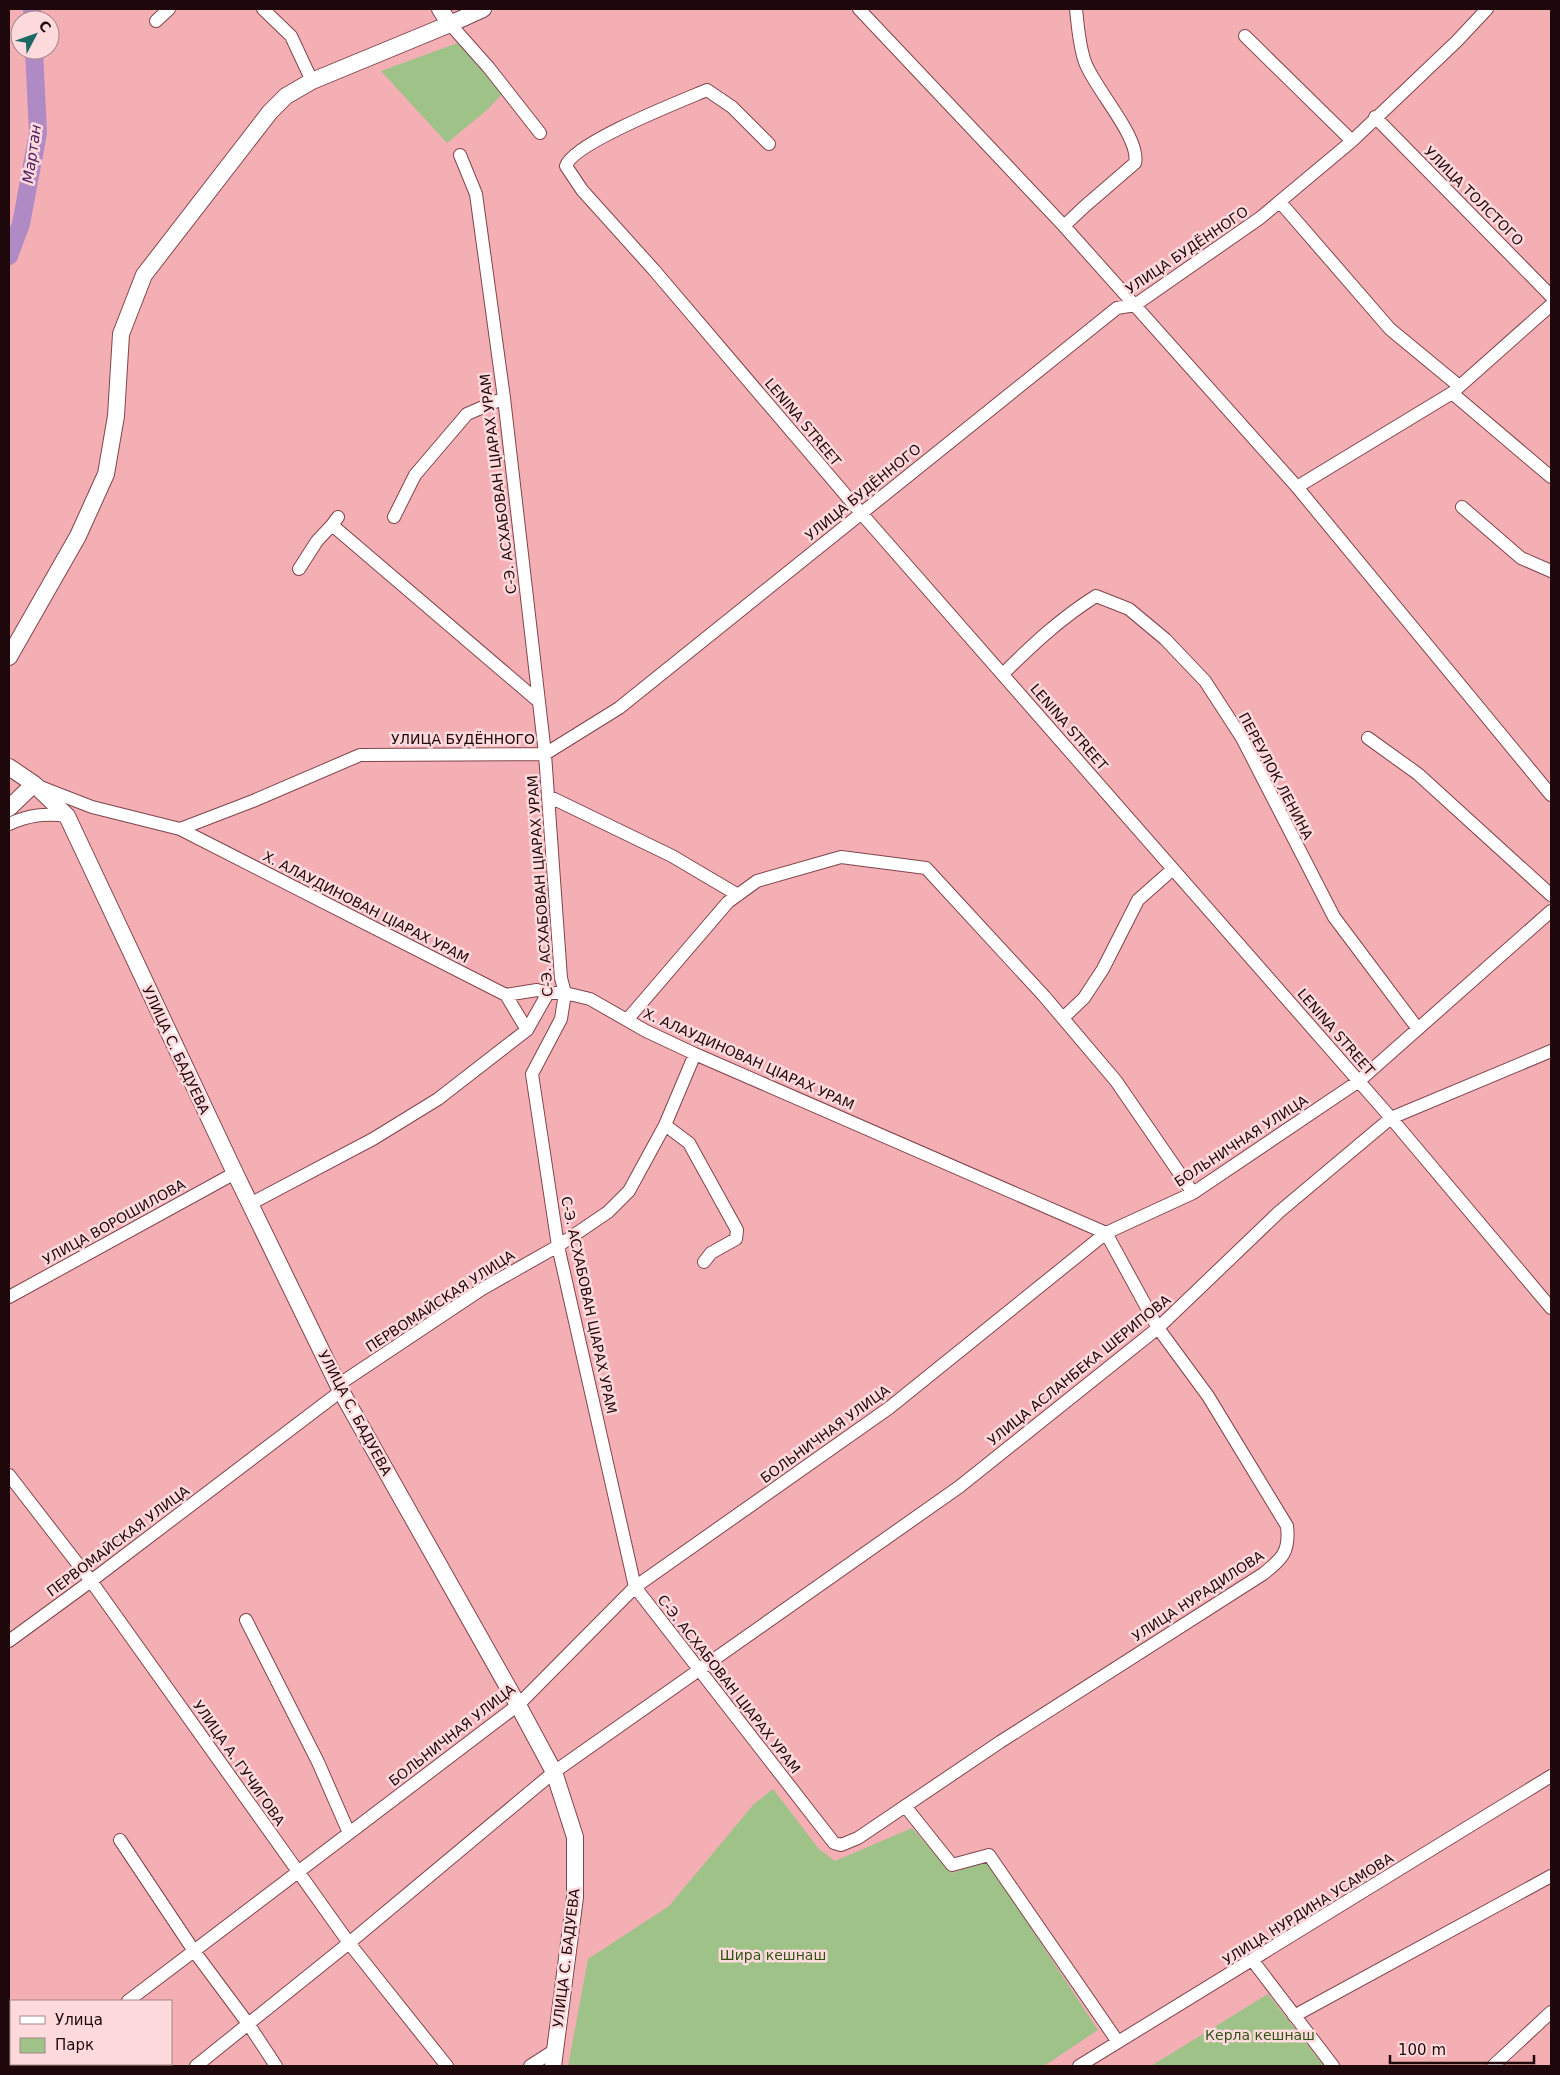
<svg xmlns="http://www.w3.org/2000/svg" width="1560" height="2075" font-family="'DejaVu Sans',sans-serif">
<style>
.green{fill:#9fc289}
.lines{fill:none;stroke-linecap:round;stroke-linejoin:round}
.river{stroke:#b08ac4;stroke-width:18}
.minor-casing{stroke:#80454c;stroke-width:14}
.major-casing{stroke:#80454c;stroke-width:18}
.minor{stroke:#fff;stroke-width:12}
.major{stroke:#fff;stroke-width:16}
.labels{text-anchor:middle;dominant-baseline:central;stroke-width:5;stroke-linejoin:round;paint-order:stroke}
.street-label{font-size:14px;fill:#1f080b;stroke:#ffdadd}
.park-label{font-size:14px;fill:#305213;stroke:#ffdadd}
.water-label{font-size:15px;font-style:italic;fill:#4b1b61;stroke:#ffdadd}
</style>
<rect width="100%" height="100%" fill="#f4afb5"/>
<path class="green" d="M463 41 504 92 487 110 447 143 381 71Z
M773 1789 819 1849 835 1861 912 1828 952 1873 987 1861 1098 2030 1044 2066H568L588 1959 669 1906 753 1805Z
M1268 1994 1324 2066H1151Z"/>
<g class="lines">
<path class="river" d="M32 9 33 20
M9 256 21 224 38 133 34 50"/>
<g class="minor-casing">
<path id="minor" d="M263 9 291 36 312 81
M859 9 1064 226 1297 487 1551 795
M156 21 169 9
M450 24 489 68 540 133
M1245 36 1352 141
M1375 117 1551 296
M769 144 732 107 707 90C681 101 573 143 566 166L582 190 654 270 861 513 1391 1118 1551 1308
M1280 202 1390 329 1459 386
M1064 226 1084 207 1135 163C1141 138 1094 88 1085 62 1079 45 1078 27 1076 9
M1452 393 1551 477
M1297 487 1452 393 1551 305
M1462 507 1521 558 1551 571
M338 517 332 525 538 701
M394 517 415 475 467 414 504 398
M299 569 317 541 332 525
M1003 674C1032 645 1061 618 1096 596L1129 609 1165 639 1205 681 1242 738 1334 917 1418 1029
M1368 738 1418 774 1551 895
M38 786 92 807 180 829 506 995 537 990 548 993H565L590 999 646 1031 695 1054 1106 1233 1158 1328 1208 1396 1287 1526C1290 1552 1282 1559 1263 1574L1000 1742 858 1838 841 1845 834 1843 635 1587 558 1246 532 1074 561 1019 565 993 561 978 545 754 504 398 476 194 460 155
M548 796 672 856 738 895
M9 824C29 815 45 813 67 816
M180 829 253 801 360 755 545 754 619 708 1117 308 1135 305 1260 218 1352 141 1457 41 1487 9
M506 995 527 1030
M1063 1018 1084 998 1103 969 1138 900 1173 869
M627 1020 728 902 757 881 841 857 926 868 1044 996 1116 1081 1193 1193
M665 1125 689 1143 737 1230 736 1239 711 1253 704 1262
M250 1204 373 1139 438 1099 527 1030 548 993
M9 1297 235 1173
M338 1385 482 1289 558 1246 608 1212 629 1191 665 1125 695 1054
M9 1475 91 1581 349 1943 447 2066
M246 1620 318 1762 349 1833
M9 1641 91 1581 341 1391
M905 1806 952 1865 989 1855 1118 2042
M120 1840 194 1951 249 2025 276 2066
M1253 1961 1333 2066
M128 2001 518 1705 635 1587 889 1408 1106 1233 1193 1193 1359 1081 1551 911
M1294 2016 1551 1876
M43 2066 46 2064
M196 2066 349 1943 554 1772 959 1487 1158 1328 1279 1212 1391 1118 1551 1051
M530 2066 555 2050
M1079 2066 1551 1776
M1493 2066 1551 2012"/>
</g>
<g class="major-casing">
<path id="major" d="M440 9 450 24
M9 657 78 536 106 474 116 416 121 334 144 275 270 112 286 96 312 81 450 24 483 9
M9 767 34 784 67 816 235 1173 341 1391 518 1705 554 1772 575 1837V1897L553 2066
M9 808 34 784"/>
</g>
<use href="#minor" class="minor"/>
<use href="#major" class="major"/>
</g>
<g class="labels">
<g class="street-label">
<text transform="translate(1474 196) rotate(45)">УЛИЦА ТОЛСТОГО</text>
<text transform="translate(1187 250) rotate(-34)">УЛИЦА БУДЁННОГО</text>
<text transform="translate(803 422) rotate(50)">LENINA STREET</text>
<text transform="translate(498 484) rotate(-97)">С-Э. АСХАБОВАН ЦIАРАХ УРАМ</text>
<text transform="translate(863 492) rotate(-39)">УЛИЦА БУДЁННОГО</text>
<text transform="translate(1069 727) rotate(49)">LENINA STREET</text>
<text x="463" y="739">УЛИЦА БУДЁННОГО</text>
<text transform="translate(1276 776) rotate(62)">ПЕРЕУЛОК ЛЕНИНА</text>
<text transform="translate(540 886) rotate(-94)">С-Э. АСХАБОВАН ЦIАРАХ УРАМ</text>
<text transform="translate(366 907) rotate(27)">Х. АЛАУДИНОВАН ЦIАРАХ УРАМ</text>
<text transform="translate(1336 1032) rotate(49)">LENINA STREET</text>
<text transform="translate(176 1050) rotate(65)">УЛИЦА С. БАДУЕВА</text>
<text transform="translate(749 1059) rotate(24)">Х. АЛАУДИНОВАН ЦIАРАХ УРАМ</text>
<text transform="translate(1241 1141) rotate(-33)">БОЛЬНИЧНАЯ УЛИЦА</text>
<text transform="translate(114 1222) rotate(-29)">УЛИЦА ВОРОШИЛОВА</text>
<text transform="translate(440 1301) rotate(-33)">ПЕРВОМАЙСКАЯ УЛИЦА</text>
<text transform="translate(589 1305) rotate(78)">С-Э. АСХАБОВАН ЦIАРАХ УРАМ</text>
<text transform="translate(1079 1370) rotate(-39)">УЛИЦА АСЛАНБЕКА ШЕРИПОВА</text>
<text transform="translate(355 1413) rotate(62)">УЛИЦА С. БАДУЕВА</text>
<text transform="translate(825 1434) rotate(-36)">БОЛЬНИЧНАЯ УЛИЦА</text>
<text transform="translate(118 1541) rotate(-37)">ПЕРВОМАЙСКАЯ УЛИЦА</text>
<text transform="translate(1198 1596) rotate(-33)">УЛИЦА НУРАДИЛОВА</text>
<text transform="translate(729 1684) rotate(52)">С-Э. АСХАБОВАН ЦIАРАХ УРАМ</text>
<text transform="translate(452 1735) rotate(-38)">БОЛЬНИЧНАЯ УЛИЦА</text>
<text transform="translate(239 1763) rotate(55)">УЛИЦА А. ГУЧИГОВА</text>
<text transform="translate(1308 1909) rotate(-32)">УЛИЦА НУРДИНА УСАМОВА</text>
<text transform="translate(566 1958) rotate(-83)">УЛИЦА С. БАДУЕВА</text>
</g>
<g class="park-label">
<text x="773" y="1955">Шира кешнаш</text>
<text x="1260" y="2035">Керла кешнаш</text>
</g>
<g class="water-label">
<text transform="translate(32 154) rotate(-82)">Мартан</text>
</g>
</g>
<rect width="1560" height="2075" fill="none" stroke="#1f080b" stroke-width="20"/>
<rect x="10" y="2000" width="162" height="65" fill="#ffdadd" stroke="#a58689"/>
<rect x="20" y="2016" width="25" height="8" fill="#ffffff" stroke="#a58689"/>
<text x="55" y="2025" font-size="15" fill="#1f080b">Улица</text>
<rect x="20" y="2038" width="25" height="15" fill="#9fc289" stroke="#a58689"/>
<text x="55" y="2050" font-size="15" fill="#1f080b">Парк</text>
<g transform="translate(35 35) rotate(49)"><circle r="24" fill="#ffdadd" stroke="#a58689"/>
<path d="M0-4L9 19L0 12L-9 19Z" fill="#1b6867"/>
<text y="-8" font-size="14" font-weight="bold" text-anchor="middle" fill="#1f080b">С</text>
</g>
<path d="M1390 2055v8h144v-8" fill="none" stroke="#1f080b" stroke-width="2.5"/>
<text x="1398" y="2055" font-size="15" fill="#1f080b" stroke="#ffdadd" stroke-width="4" paint-order="stroke">100 m</text>
</svg>
